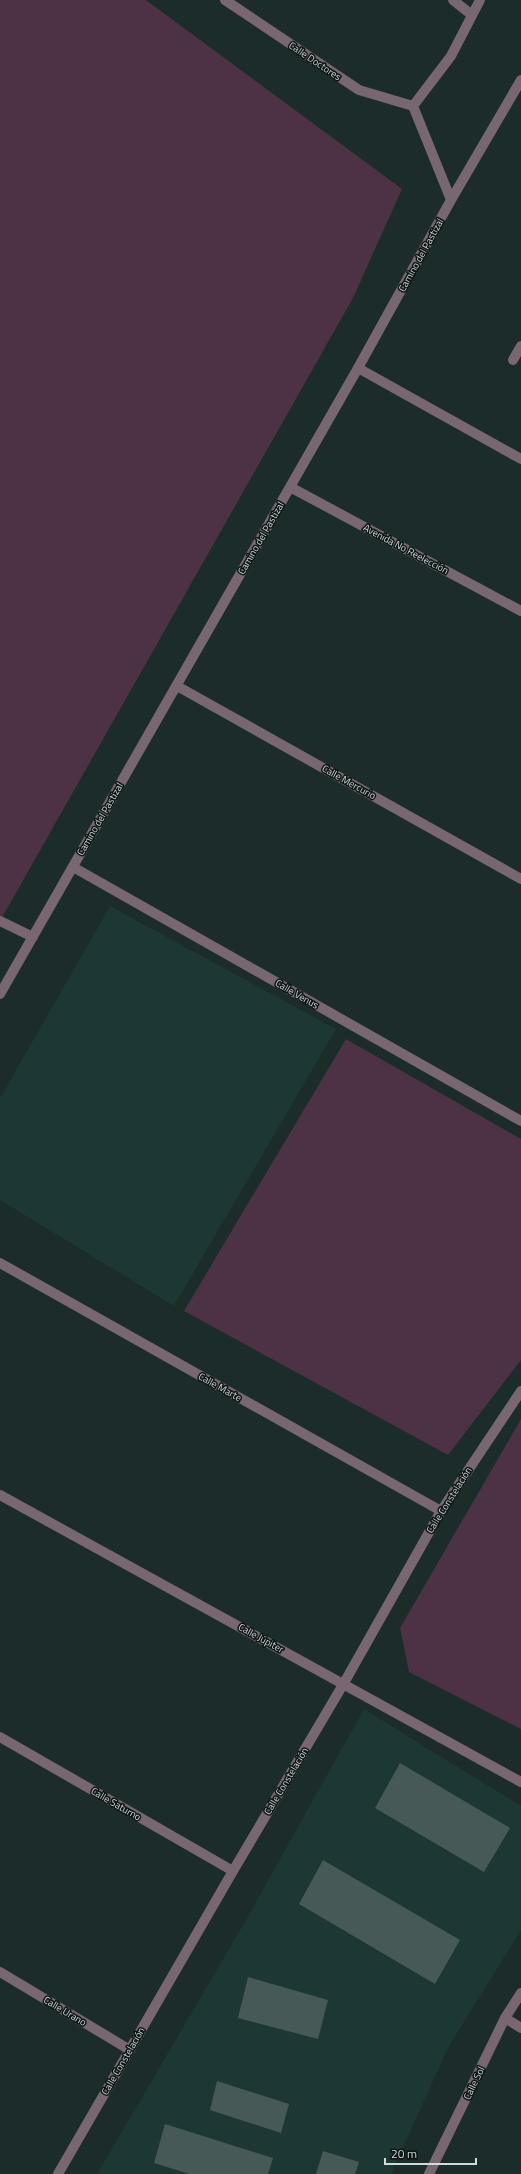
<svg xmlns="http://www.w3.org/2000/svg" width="521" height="2174" font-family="'Titillium Web',sans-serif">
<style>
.built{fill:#1d3734}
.green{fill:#4c3244}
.building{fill:#475957}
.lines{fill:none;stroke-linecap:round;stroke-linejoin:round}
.minor{stroke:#786672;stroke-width:10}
.labels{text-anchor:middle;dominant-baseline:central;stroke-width:3;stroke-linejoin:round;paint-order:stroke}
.street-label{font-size:10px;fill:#d1dcda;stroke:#0b1312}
</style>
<rect width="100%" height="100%" fill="#1b2c2a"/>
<path class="built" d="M110 906 336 1029 174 1306 0 1200V1098Z
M364 1709 521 1806V1930L449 2046 391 2174H97L243 1925Z"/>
<path class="green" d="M0 0H146L402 189 353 298 0 921Z
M346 1039 521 1139V1360L448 1455 184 1311Z
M521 1419V1729L409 1672 400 1628Z"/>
<path class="building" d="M400 1763 510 1828 484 1872 375 1808Z
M323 1860 460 1940 435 1984 299 1904Z
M248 1977 328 2000 318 2039 238 2018Z
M217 2081 289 2104 281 2133 210 2110Z
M165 2124 273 2158 268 2174H189L154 2163Z
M323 2151 359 2162 355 2174H316Z"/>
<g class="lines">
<path class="minor" d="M225 0 359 90 413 106
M453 0 472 15
M413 106 451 56 480 0
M413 106 451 200
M513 360 521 346
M358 368 521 459
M290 487 521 611
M177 686 521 879
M73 867 521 1121
M0 921 33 937
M0 994 358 368 451 200 521 80
M0 1263 441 1511
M0 1495 521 1782
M0 1737 233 1871
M0 1972 130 2050
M505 2018 521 2028
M58 2174 233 1871 344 1683 441 1511 521 1391
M429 2174 505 2018 521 1993"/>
</g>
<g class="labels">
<g class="street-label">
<text transform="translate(315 61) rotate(34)">Calle Doctores</text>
<text transform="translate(421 255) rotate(-61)">Camino del Pastizal</text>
<text transform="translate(261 538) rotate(-60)">Camino del Pastizal</text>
<text transform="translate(406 549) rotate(28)">Avenida No Reelección</text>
<text transform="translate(349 782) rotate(29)">Calle Mercurio</text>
<text transform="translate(100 819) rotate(-60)">Camino del Pastizal</text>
<text transform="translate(297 994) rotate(30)">Calle Venus</text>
<text transform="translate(220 1387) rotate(29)">Calle Marte</text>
<text transform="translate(449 1500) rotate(-58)">Calle Constelación</text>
<text transform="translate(261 1638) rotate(29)">Calle Júpiter</text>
<text transform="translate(286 1781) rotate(-59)">Calle Constelación</text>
<text transform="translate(116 1804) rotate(30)">Calle Saturno</text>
<text transform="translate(65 2011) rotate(31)">Calle Urano</text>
<text transform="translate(123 2061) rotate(-60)">Calle Constelación</text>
<text transform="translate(474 2083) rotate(-64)">Calle Sol</text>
</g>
</g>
<path d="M385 2158v6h91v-6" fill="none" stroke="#d1dcda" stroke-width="2"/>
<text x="391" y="2158" font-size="12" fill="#d1dcda" stroke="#0b1312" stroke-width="3" paint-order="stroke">20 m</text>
</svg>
